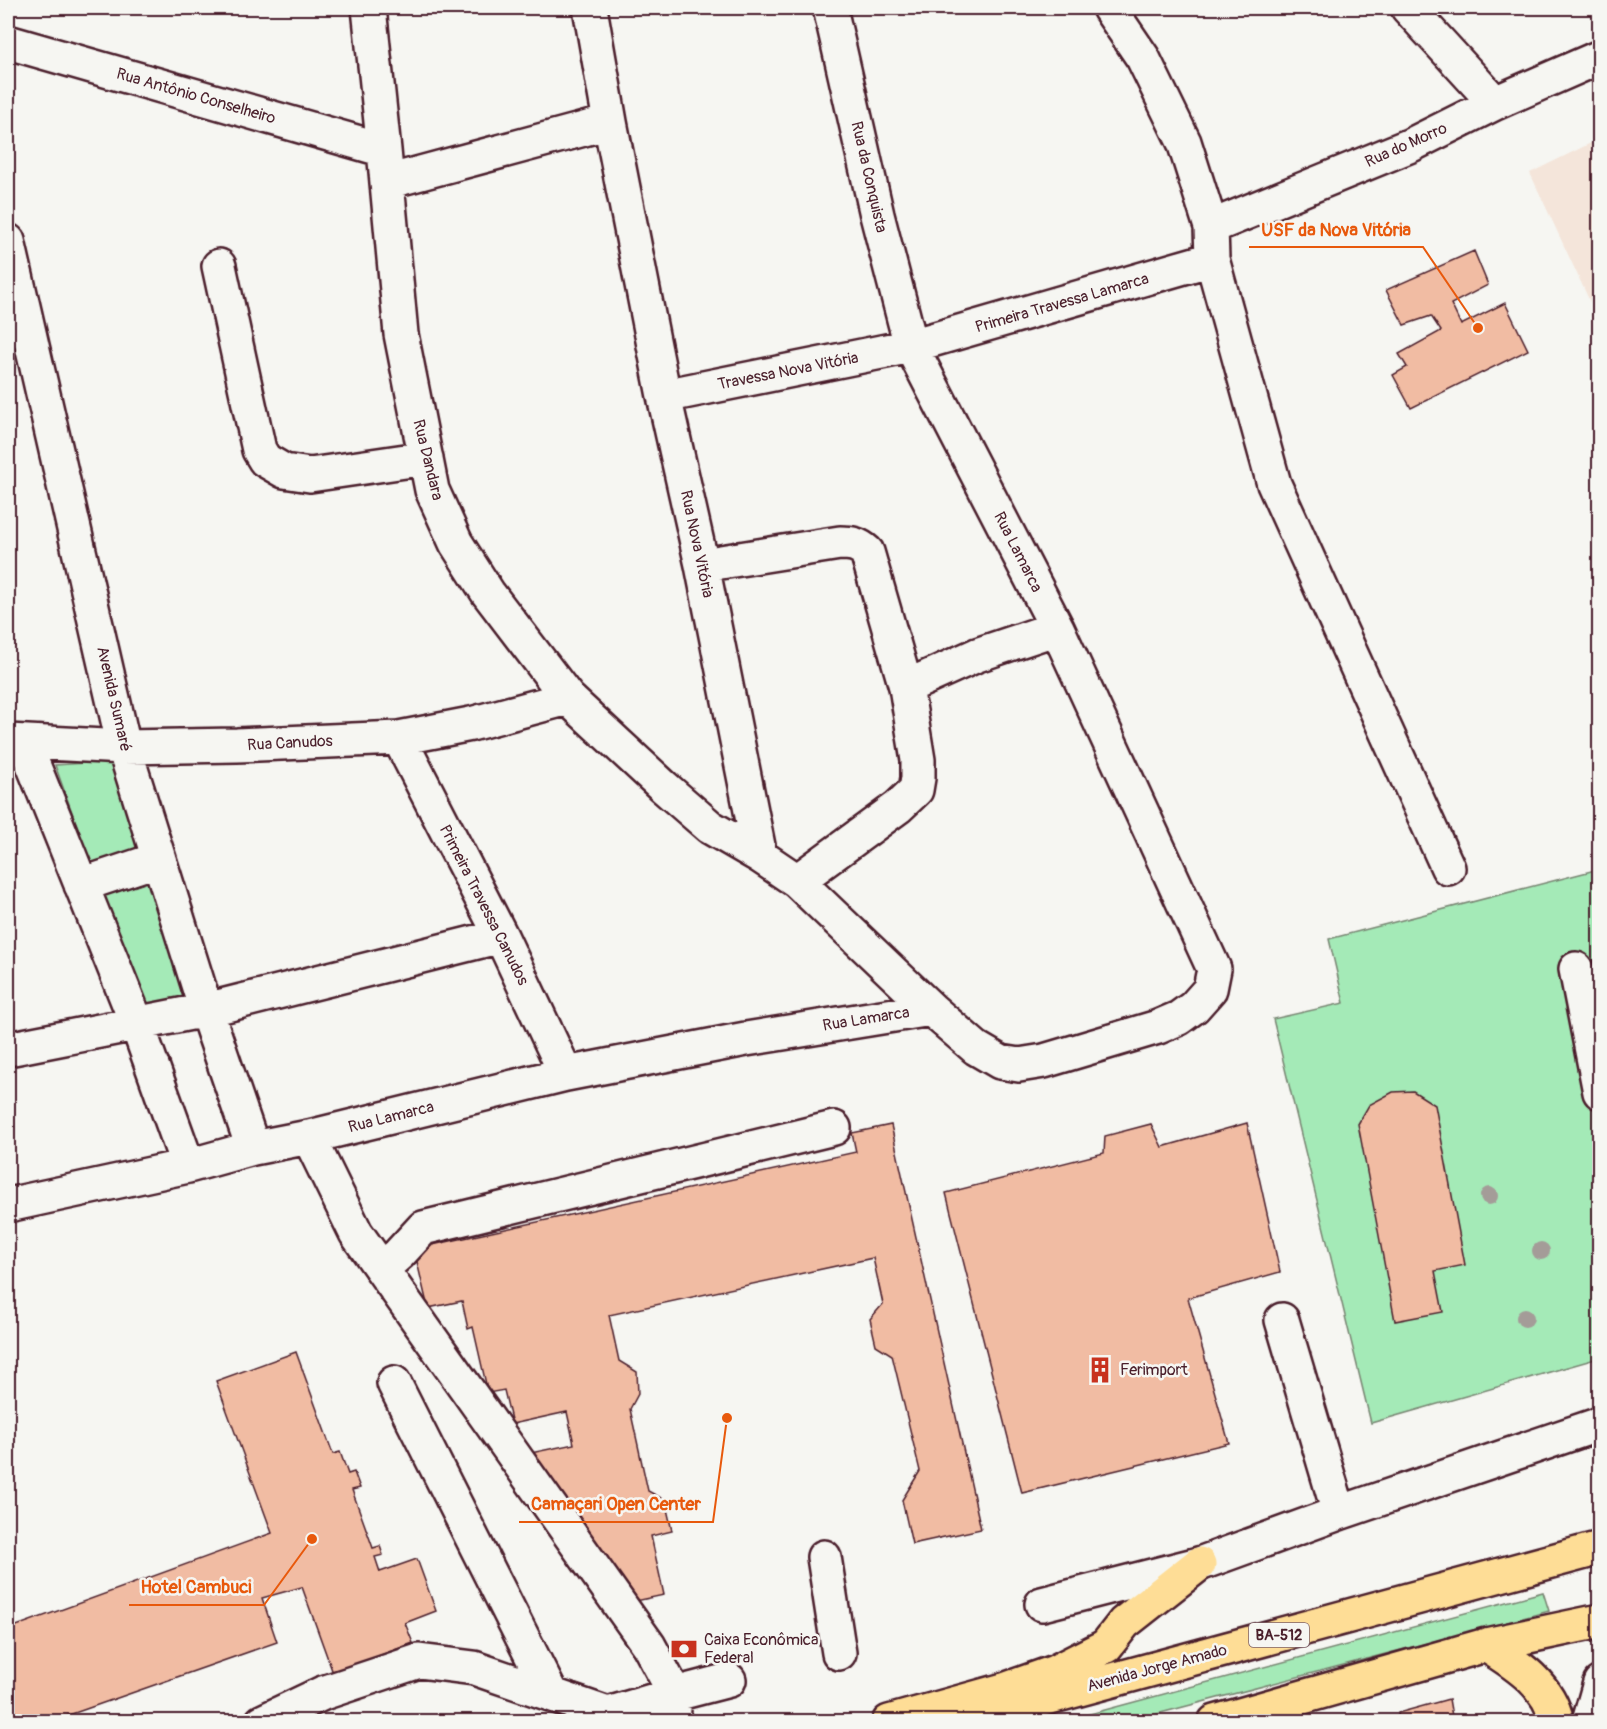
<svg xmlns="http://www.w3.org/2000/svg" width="1607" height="1729" font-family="Pangolin,sans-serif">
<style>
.built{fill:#f4e5da}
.green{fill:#a4eab7;stroke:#778471;stroke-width:1.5}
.building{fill:#f1bca3;stroke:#4a1f2b;stroke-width:1.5}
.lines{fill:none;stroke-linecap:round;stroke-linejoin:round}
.minor-casing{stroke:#4a1f2b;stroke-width:38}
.major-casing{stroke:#4a1f2b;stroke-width:38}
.minor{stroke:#f6f6f2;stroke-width:33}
.major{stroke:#fedd96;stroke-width:33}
.tree{fill:#a49c98}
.labels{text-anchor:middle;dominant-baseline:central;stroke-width:5;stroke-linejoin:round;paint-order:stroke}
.shield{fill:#f6f6f2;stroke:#7e6067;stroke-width:1.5}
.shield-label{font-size:15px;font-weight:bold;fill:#4a1f2b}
.street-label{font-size:16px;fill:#4a1f2b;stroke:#f6f6f2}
.poi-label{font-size:16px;fill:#4a1f2b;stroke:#f6f6f2;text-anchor:start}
.leader{fill:none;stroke:#e8590c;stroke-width:2}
.callout-dot{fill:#e8590c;stroke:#f6f6f2;stroke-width:2}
.callout-label{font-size:18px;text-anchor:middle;font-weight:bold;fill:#e8590c;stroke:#f6f6f2;stroke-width:5;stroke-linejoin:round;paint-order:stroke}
</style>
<rect width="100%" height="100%" fill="#f6f6f2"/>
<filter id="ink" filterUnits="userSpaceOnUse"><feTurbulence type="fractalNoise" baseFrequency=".0167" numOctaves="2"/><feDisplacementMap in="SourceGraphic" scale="12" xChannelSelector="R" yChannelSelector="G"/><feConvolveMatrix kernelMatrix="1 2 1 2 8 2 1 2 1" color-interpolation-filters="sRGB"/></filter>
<g filter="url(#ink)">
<path class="built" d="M1599 139V321L1530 173Z"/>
<path class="green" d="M116 761 191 1001 144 1012 55 765Z
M1599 869V1358L1371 1423 1273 1019 1344 1003 1329 939Z
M1543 1592 1549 1611 1130 1721H1064Z"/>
<path class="building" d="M1474 251 1488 285 1451 304 1461 325 1505 303 1528 350 1411 408 1393 375 1407 367 1399 354 1441 331 1431 316 1404 325 1386 290Z
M1413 1091 1435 1105 1465 1265 1435 1271 1443 1312 1395 1321 1358 1124 1369 1105 1393 1092Z
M1247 1123 1280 1272 1188 1298 1229 1443 1022 1493 946 1193 1104 1153 1105 1136 1151 1124 1162 1147Z
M891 1125 981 1529 912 1544 902 1500 920 1471 892 1355 876 1345 870 1319 883 1304 873 1258 609 1315 619 1361 637 1372 638 1394 630 1409 648 1491 665 1500 672 1531 651 1536 664 1595 636 1601 526 1454 574 1444 567 1412 512 1424 504 1390 488 1393 473 1327 468 1329 462 1301 428 1308 414 1249 856 1152 852 1133Z
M296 1352 333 1454 340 1452 348 1474 354 1472 360 1488 352 1490 373 1548 380 1546 383 1555 375 1557 380 1572 417 1559 436 1611 405 1623 413 1643 333 1673 302 1587 262 1598 277 1642 49 1722H8V1629L272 1533 216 1381Z
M1449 1699 1453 1722H1399L1398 1713Z"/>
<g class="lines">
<g class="minor-casing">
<path id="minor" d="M369 8 384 150 401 334 432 490 456 543 488 593 568 698 664 787 710 827 760 856 797 881 931 1009
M590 8 610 122 664 396 702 565 760 856
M1109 8 1143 58 1184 142 1211 227 1212 259 1274 484 1448 868
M1408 8 1495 103
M8 42 384 150
M387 182 610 122
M1211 227 1411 145 1495 103 1600 57
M8 241 124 747 206 1010 253 1148
M219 266 259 450 265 460 284 471 310 475 426 458
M664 396 911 346 1212 259
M702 565 840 543C852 543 858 544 867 552L906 687 918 760V778L916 790 898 807 797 881
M906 687 977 655 1057 628
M399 738 501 936 566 1074
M8 741 124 747 237 745 399 738 471 724 568 698
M24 742 137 1024 188 1166
M81 885 159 859
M1576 969 1600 1092
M13 1048 206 1010 501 936
M309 1137 356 1233 649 1646 675 1694 673 1722
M8 1205 188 1166 253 1148 309 1137 566 1074 746 1039 931 1009 976 1048 1000 1062 1019 1065 1044 1061 1158 1027 1179 1018 1194 1007 1210 989 1214 969 1057 628 911 346 877 215 830 8
M382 1269 399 1254 423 1228 834 1128
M1282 1320 1339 1513
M394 1383 551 1694
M824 1557 839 1653
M1042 1604 1199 1564 1339 1513 1600 1424
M262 1722 323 1693 419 1661 474 1668 608 1714 675 1694 729 1680
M1589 1722 1600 1683"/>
</g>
<g class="major-casing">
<path id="major" d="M1486 1645C1516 1664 1549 1684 1557 1722
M889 1722 1004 1690 1055 1672 1106 1646 1124 1623 1199 1564
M958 1722 1600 1548
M1215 1722 1486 1645 1600 1621"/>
</g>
<use href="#minor" class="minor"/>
<use href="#major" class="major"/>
</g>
<g class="tree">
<circle cx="1489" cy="1196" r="9"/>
<circle cx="1541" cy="1251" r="9"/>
<circle cx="1525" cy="1318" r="9"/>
</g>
</g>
<defs>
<g id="building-bare" transform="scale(2.07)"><path d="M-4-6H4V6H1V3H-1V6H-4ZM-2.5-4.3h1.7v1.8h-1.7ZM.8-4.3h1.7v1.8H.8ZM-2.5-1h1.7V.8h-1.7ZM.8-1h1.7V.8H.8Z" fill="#c8321e" stroke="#f6f6f2" stroke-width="2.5" paint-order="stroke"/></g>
<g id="bank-bare" transform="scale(2.07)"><path d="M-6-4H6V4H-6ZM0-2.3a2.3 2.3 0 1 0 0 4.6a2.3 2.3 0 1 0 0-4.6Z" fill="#c8321e" stroke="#f6f6f2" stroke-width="2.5" paint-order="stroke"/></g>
</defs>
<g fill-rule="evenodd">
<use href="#building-bare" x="1100" y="1370"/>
<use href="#bank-bare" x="684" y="1649"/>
</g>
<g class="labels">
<rect class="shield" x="1249" y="1623" width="60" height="24" rx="4.5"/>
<g class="shield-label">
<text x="1279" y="1635">BA-512</text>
</g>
<g class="street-label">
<text transform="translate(196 96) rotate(16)">Rua Antônio Conselheiro</text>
<text transform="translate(1406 145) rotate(-24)">Rua do Morro</text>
<text transform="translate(869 177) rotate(77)">Rua da Conquista</text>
<text transform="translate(1062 303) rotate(-16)">Primeira Travessa Lamarca</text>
<text transform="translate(788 371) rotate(-11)">Travessa Nova Vitória</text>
<text transform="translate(428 460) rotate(76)">Rua Dandara</text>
<text transform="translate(697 544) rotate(78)">Rua Nova Vitória</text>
<text transform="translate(1018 552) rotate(63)">Rua Lamarca</text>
<text transform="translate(114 699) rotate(77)">Avenida Sumaré</text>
<text transform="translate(290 743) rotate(-3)">Rua Canudos</text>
<text transform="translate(484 905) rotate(63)">Primeira Travessa Canudos</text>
<text transform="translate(866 1019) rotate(-9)">Rua Lamarca</text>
<text transform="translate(391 1117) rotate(-14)">Rua Lamarca</text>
<text transform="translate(1157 1668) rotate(-15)">Avenida Jorge Amado</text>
</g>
<g class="poi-label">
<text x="1120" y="1370">Ferimport</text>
<text x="704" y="1640">Caixa Econômica<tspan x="704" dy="18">Federal</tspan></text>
</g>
</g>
<path class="leader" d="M1478 328L1423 247H1249M727 1418L713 1522H519M312 1539L264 1605H129"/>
<g class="callout-dot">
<circle cx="1478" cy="328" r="6"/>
<circle cx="727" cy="1418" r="6"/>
<circle cx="312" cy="1539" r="6"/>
</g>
<g class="callout-label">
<text x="1336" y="236">USF da Nova Vitória</text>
<text x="616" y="1510">Camaçari Open Center</text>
<text x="196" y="1593">Hotel Cambuci</text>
</g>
<rect width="1607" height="1729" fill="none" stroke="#f6f6f2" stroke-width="30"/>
<rect x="15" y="15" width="1577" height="1699" fill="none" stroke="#4a1f2b" stroke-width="2" filter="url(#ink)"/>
</svg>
